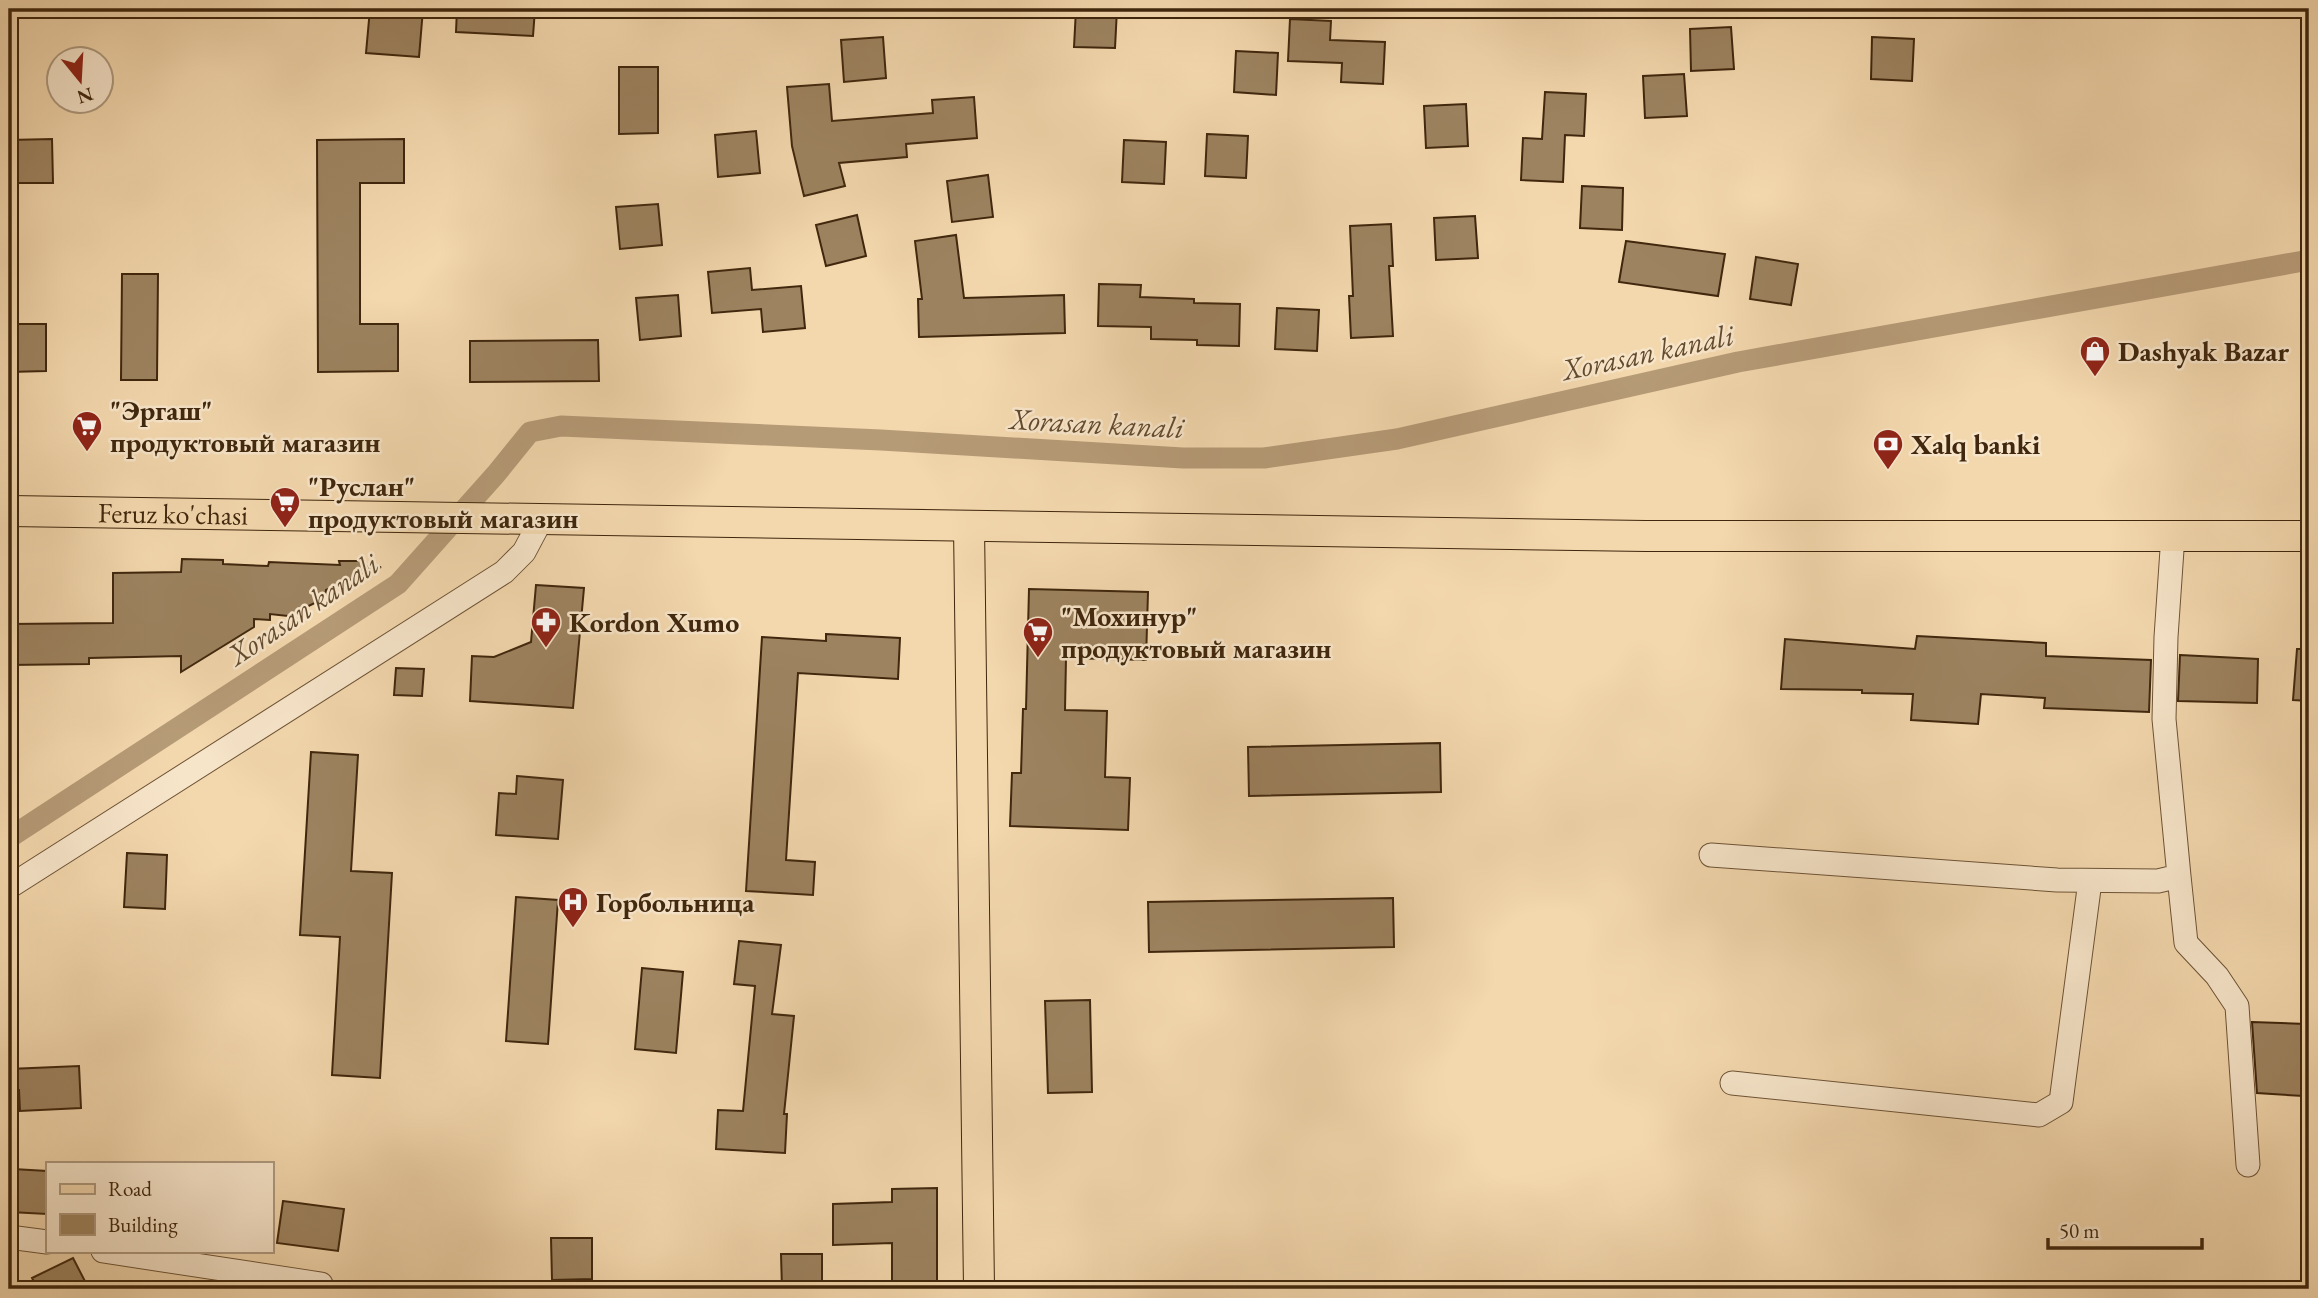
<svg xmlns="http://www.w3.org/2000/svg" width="2318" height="1298" font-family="'EB Garamond',serif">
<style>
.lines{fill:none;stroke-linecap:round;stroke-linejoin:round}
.canal{stroke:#b69b77;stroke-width:21}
.building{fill:#9d8360;stroke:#40270d;stroke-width:2}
.minor-casing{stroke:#6d5335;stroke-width:25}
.major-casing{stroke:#40270d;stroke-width:32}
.minor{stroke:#f7e5ca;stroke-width:23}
.major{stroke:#f3d7ad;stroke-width:30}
.labels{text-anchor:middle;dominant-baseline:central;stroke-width:5;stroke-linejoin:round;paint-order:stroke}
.poi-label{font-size:28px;font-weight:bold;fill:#40270d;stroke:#f7e5ca;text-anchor:start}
.street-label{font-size:28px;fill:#40270d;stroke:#f7e5ca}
.water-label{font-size:30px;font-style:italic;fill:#634a2d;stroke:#f7e5ca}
</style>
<rect width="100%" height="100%" fill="#f3d7ad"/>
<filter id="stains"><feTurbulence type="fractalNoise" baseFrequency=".00286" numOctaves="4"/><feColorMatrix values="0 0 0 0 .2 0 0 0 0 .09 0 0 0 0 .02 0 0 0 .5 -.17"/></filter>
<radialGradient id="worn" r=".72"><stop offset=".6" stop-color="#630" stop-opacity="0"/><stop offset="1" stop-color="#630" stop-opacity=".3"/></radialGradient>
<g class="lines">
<path class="canal" d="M9 838 398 584 496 474 530 432 561 426 881 440 1183 458H1264L1397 439 1738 362 2309 260"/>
</g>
<path class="building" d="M370 9H423L419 57 366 53Z
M457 9H535L533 36 456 32Z
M1076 9H1117L1115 48 1074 47Z
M1290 19 1331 21 1330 40 1385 42 1383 84 1341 82 1342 63 1288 61Z
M1731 27 1734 69 1691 71 1690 29Z
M883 37 886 78 844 82 841 40Z
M1872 37 1914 39 1912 81 1871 79Z
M1236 51 1278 53 1276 95 1234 92Z
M619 67H658V133L619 134Z
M1684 74 1687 116 1645 118 1643 76Z
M829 84 832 121 933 113 932 100 974 97 977 138 906 144 907 157 839 163 845 186 804 196 792 146 787 87Z
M1545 92 1586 94 1584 136 1565 135 1563 182 1521 180 1523 138 1542 139Z
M1466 104 1468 146 1426 148 1424 106Z
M756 131 760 173 718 177 715 135Z
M1207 134 1248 136 1246 178 1205 176Z
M52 139 53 183H9V140Z
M404 139V183H360V324H398V371L318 372 317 140Z
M1124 140 1166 142 1164 184 1122 182Z
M988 175 993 217 952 222 947 181Z
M1582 186 1623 188 1622 230 1580 228Z
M658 204 662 245 620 249 616 207Z
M857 215 866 256 826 266 816 225Z
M1475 216 1478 258 1436 260 1434 218Z
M1391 224 1393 266H1389L1393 336 1351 338 1349 296H1353L1350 226Z
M956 235 964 298 1064 295 1065 333 919 337 918 299H922L915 241Z
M1626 241 1725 254 1718 296 1619 282Z
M1756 257 1798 264 1791 305 1750 299Z
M750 268 752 290 801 286 805 328 763 332 761 309 712 313 708 272Z
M122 274H158L157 380H121Z
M1099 284 1141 285 1140 297 1194 299V303L1240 304 1239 346 1197 345V340L1151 339V327L1098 326Z
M678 295 681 336 640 340 636 298Z
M1277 308 1319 310 1317 351 1275 349Z
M9 324H46V371L9 372Z
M598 340 599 381 470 382V341Z
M182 559 223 560V564L268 566 269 562 340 565 339 561H362V566L381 567 326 590 325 598 288 616 270 614V620L254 619V627L181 672V656L89 658V664L9 665V624L113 623V573L181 572Z
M536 585 584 588 573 708 470 701 472 656 494 657 531 642Z
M1029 589 1148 592 1146 660 1066 658 1065 710 1107 711 1105 777 1130 778 1128 830 1010 826 1012 773H1021L1023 709H1026Z
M826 634 900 638 898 679 798 673 786 860 815 862 813 895 746 891 762 637 826 641Z
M1917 636 2046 643V656L2151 660 2149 712 2044 708 2045 698 1981 694 1978 724 1911 720 1913 694 1862 693V690L1781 689 1785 639 1915 649Z
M2297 649H2309V701L2293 700Z
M2180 655 2258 659 2257 703 2178 701Z
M396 668 424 669 422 696 394 695Z
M1440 743 1441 792 1249 796 1248 747Z
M311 752 358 755 351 871 392 873 380 1078 332 1075 340 937 300 935Z
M517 776 563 780 558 839 496 835 499 793 516 794Z
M127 853 167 855 165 909 124 907Z
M516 897 558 900 548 1044 506 1041Z
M1393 898 1394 947 1149 952 1148 902Z
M739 941 781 945 772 1014 794 1016 784 1114H787L785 1153 716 1149 718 1110 743 1111 755 986 734 984Z
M642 968 683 972 676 1053 635 1049Z
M1090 1000 1092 1092 1048 1093 1045 1001Z
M2252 1022 2306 1024 2303 1096 2257 1093Z
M79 1066 81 1108 20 1111 19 1090 9 1091V1069Z
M13 1169 47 1171V1214L10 1212Z
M937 1188V1289H892V1243L833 1245V1204L892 1202V1189Z
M283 1201 344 1209 338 1251 277 1243Z
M551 1238H592V1279L552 1280Z
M781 1254H822V1289H782Z
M73 1258 89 1289H38L32 1278Z"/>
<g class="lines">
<g class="minor-casing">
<path id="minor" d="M1711 855 2057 880 2158 881 2179 876 2164 719 2166 637 2173 535
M2179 876 2186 943 2217 976 2237 1006 2248 1165
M9 887 504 572 524 552 541 520
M1732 1083 2039 1115 2061 1102 2090 881
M9 1237 47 1242
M103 1251 321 1284"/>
</g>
<g class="major-casing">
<g id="major">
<path id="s1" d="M9 511 1646 536H2309"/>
<path d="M969 526 979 1289"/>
</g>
</g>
<use href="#minor" class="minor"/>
<use href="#major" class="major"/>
</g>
<defs>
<g id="shop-pin" transform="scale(1.575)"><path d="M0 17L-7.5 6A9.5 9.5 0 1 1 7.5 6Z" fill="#8f2418" stroke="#f7e5ca"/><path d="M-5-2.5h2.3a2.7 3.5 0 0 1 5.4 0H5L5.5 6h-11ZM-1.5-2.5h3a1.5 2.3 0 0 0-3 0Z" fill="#fff"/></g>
<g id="supermarket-pin" transform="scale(1.575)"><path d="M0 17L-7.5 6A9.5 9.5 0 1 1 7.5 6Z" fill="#8f2418" stroke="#f7e5ca"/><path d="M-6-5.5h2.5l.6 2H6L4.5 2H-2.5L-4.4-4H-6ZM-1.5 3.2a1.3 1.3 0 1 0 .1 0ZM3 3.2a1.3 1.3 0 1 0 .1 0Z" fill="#fff"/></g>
<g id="bank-pin" transform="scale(1.575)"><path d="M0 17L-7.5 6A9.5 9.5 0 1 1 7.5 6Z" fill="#8f2418" stroke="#f7e5ca"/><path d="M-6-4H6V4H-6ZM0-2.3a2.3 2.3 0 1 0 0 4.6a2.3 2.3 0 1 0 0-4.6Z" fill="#fff"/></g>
<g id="pharmacy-pin" transform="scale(1.575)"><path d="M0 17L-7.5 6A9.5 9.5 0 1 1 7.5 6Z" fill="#8f2418" stroke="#f7e5ca"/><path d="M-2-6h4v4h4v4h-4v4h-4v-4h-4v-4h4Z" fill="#fff"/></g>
<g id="hospital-pin" transform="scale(1.575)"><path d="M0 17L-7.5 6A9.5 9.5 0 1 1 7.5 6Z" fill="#8f2418" stroke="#f7e5ca"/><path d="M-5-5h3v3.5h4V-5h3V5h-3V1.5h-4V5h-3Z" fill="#fff"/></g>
</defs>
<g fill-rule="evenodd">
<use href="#shop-pin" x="2095" y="351"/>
<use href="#supermarket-pin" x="87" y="426"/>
<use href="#bank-pin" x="1888" y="444"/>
<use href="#supermarket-pin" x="285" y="502"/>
<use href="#pharmacy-pin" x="546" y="622"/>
<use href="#supermarket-pin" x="1038" y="632"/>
<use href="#hospital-pin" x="573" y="902"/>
</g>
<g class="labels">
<g class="poi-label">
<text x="2118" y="351">Dashyak Bazar</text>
<text x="110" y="410">"Эргаш"<tspan x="110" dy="32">продуктовый магазин</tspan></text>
<text x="1911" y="444">Xalq banki</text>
<text x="308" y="486">"Руслан"<tspan x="308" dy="32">продуктовый магазин</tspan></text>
<text x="1061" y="616">"Мохинур"<tspan x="1061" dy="32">продуктовый магазин</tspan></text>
<text x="569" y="622">Kordon Xumo</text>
<text x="596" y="902">Горбольница</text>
</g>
<g class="street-label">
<text stroke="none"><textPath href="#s1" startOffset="164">Feruz ko'chasi</textPath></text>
</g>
<g class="water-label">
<text transform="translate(1648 352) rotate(-12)">Xorasan kanali</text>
<text transform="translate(1097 423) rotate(3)">Xorasan kanali</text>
<text transform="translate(303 609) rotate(-34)">Xorasan kanali</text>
</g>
</g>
<rect width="2318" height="1298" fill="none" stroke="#f3d7ad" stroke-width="35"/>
<rect x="10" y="10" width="2297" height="1277" fill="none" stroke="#40270d" stroke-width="3.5"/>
<rect x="18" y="18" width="2283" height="1263" fill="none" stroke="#40270d" stroke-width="2"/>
<rect x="46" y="1162" width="228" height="91" fill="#f7e5ca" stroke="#ae997e" stroke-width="2"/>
<rect x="60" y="1184" width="35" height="10" fill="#f3d7ad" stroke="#ae997e" stroke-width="2"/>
<text x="108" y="1196" font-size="21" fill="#40270d">Road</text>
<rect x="60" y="1214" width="35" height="21" fill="#9d8360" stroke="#ae997e" stroke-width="2"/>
<text x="108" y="1232" font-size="21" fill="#40270d">Building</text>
<g transform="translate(80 80) rotate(162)"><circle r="33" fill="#f7e5ca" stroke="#ae997e" stroke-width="2"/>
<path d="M0-5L12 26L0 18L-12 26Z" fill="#8f2418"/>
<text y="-10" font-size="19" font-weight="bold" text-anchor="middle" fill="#40270d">N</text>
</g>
<path d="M2048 1238v10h154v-10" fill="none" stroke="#40270d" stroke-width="3.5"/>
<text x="2059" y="1238" font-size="21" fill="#40270d" stroke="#f7e5ca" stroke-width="5" paint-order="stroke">50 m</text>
<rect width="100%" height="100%" filter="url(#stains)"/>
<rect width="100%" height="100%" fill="url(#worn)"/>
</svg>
